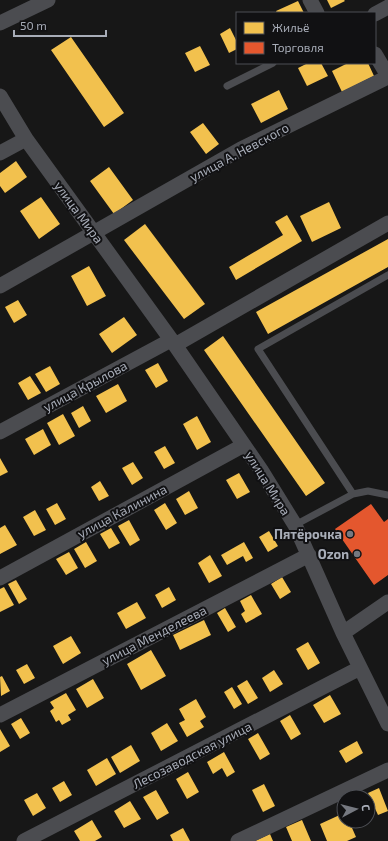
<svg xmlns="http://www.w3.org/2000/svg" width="388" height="841" font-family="'Exo 2',sans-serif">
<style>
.homes{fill:#f2c14e}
.shops{fill:#e4572e}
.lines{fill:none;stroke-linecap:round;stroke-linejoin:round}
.lane{stroke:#4b4c50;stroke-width:7}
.street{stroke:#4b4c50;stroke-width:15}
.poi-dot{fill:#757880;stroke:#111113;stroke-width:1.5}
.labels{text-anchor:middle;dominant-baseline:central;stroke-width:4;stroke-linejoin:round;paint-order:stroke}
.street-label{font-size:13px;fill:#a8adb8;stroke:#111113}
.poi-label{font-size:13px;font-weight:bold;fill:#a8adb8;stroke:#111113;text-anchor:end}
</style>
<rect width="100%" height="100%" fill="#171717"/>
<path class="homes" d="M327 0H344L345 1 331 8Z
M298 1 304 13H277L276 11Z
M230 28 237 42V49L229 53 220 34Z
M71 37 124 113 104 127 51 50Z
M200 46 210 65 195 72 185 53Z
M308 63H321L328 76 307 86 298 68Z
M348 63H368L374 76 342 92 332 71Z
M279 90 288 109 261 123 251 104Z
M203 123 219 144 206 154 190 132Z
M16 161 27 177 5 193 0 186V173Z
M109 167 133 200 114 214 90 181Z
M41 197 60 224 39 239 20 211Z
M329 202 341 228 312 242 300 216Z
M287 215 302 241 236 280 229 267 283 235 275 222Z
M145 224 205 304 184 319 124 240Z
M388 239V267L268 334 256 312Z
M89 266 106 296 87 306 71 276Z
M18 300 27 315 14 323 5 307Z
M124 317 137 335 112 353 99 334Z
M223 336 325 483 306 496 204 350Z
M158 363 168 381 156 388 145 370Z
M50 366 60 384 46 392 35 374Z
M30 376 41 393 28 400 18 383Z
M118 384 127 401 106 413 96 396Z
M83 406 91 421 79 428 71 413Z
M63 414 75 436 59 445 47 423Z
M197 416 211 442 197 450 183 424Z
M43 429 51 445 34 455 25 439Z
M165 446 175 463 164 469 154 452Z
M0 458 8 472 0 476Z
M133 462 143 478 132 485 122 468Z
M239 473 250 492 237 499 226 480Z
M100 481 109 496 99 501 91 487Z
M189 491 198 508 185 515 176 499Z
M57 503 66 519 55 525 46 509Z
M165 503 177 523 166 530 154 510Z
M35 510 46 530 34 536 23 517Z
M129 520 140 540 130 546 118 526Z
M5 525 17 545 0 554V528Z
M111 528 120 543 109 549 100 534Z
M269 531 278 546 268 552 259 537Z
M86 542 97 561 85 568 74 549Z
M244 542 253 558 246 562 243 556 227 565 221 555Z
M69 552 78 568 66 575 56 559Z
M210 555 222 576 209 583 198 563Z
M282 577 291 592 280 599 271 584Z
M16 580 27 599 19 604 8 584Z
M4 587 14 605 0 612V589Z
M169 587 176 600 162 608 155 595Z
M251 595 262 614 246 623 241 614 245 611 240 601Z
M137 602 146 618 126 629 117 613Z
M225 608 236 627 228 632 217 613Z
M204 620 211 635 180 650 173 635Z
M71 636 81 653 63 664 53 646Z
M308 642 320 663 308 670 296 649Z
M151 650 166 676 141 690 127 664Z
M27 664 35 678 24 684 16 670Z
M274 670 283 684 270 692 262 678Z
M2 676 10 691 1 696 0 677Z
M93 679 104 698 87 708 76 689Z
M247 680 258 698 248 704 237 686Z
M232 687 242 704 234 709 224 692Z
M66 693 76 710 68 715 71 720 62 725 59 720 56 722 50 711 54 708 50 702Z
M330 695 341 714 324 723 313 705Z
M196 699 206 717 200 721 204 727 187 737 179 723 185 720 179 709Z
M290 715 301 734 291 740 280 721Z
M21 718 30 733 20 739 11 724Z
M167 723 178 741 161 751 151 733Z
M0 729 10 746 0 752Z
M258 733 270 754 260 760 248 739Z
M357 741 363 753 346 763 339 751Z
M131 745 140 761 120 773 111 757Z
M224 752 235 772 227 777 222 768 213 774 207 762Z
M107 758 116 774 96 786 87 770Z
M188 772 199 792 187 799 176 779Z
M64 781 72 795 60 802 52 788Z
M264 784 275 806 263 812 252 790Z
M379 788 388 811 378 815 368 793Z
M156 790 169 813 157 820 143 797Z
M37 793 46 808 33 816 24 800Z
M130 801 141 819 124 828 114 811Z
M344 813V821H349L356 837 347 841H327L320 824Z
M92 820 102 837 95 841H80L74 831Z
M302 820 311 841H292L286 827Z
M183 828 190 841H173L170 835Z
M270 834 273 841H255Z"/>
<path class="shops" d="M371 504 384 522 388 519V575L374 585 335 529Z"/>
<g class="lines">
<path class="lane" d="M227 86 273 63
M353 494 368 491 388 495
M295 525 353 494 258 349 388 275"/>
<path class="street" d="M310 0 317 13
M375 14 388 7
M0 23 48 0
M375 54 388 76
M0 96 26 139 175 345 261 470 295 525 343 633 388 724
M0 153 26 139
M0 286 241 149 388 77
M175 345 388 223
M0 432 171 340
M0 578 244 445
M343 633 388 602
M0 715 309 555
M24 841 360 668
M238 841 388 770"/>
</g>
<g class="poi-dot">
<circle cx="350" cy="534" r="4"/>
<circle cx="357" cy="554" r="4"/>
</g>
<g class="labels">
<g class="street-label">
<text transform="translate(239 152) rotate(-28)">улица А. Невского</text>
<text transform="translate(79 212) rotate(54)">улица Мира</text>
<text transform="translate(85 386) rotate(-28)">улица Крылова</text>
<text transform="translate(268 483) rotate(58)">улица Мира</text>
<text transform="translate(122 511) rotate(-28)">улица Калинина</text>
<text transform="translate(154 635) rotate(-27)">улица Менделеева</text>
<text transform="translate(192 755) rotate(-27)">Лесозаводская улица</text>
</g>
<g class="poi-label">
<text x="342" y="534">Пятёрочка</text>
<text x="349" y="554">Ozon</text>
</g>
</g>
<rect x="236" y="12" width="140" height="52" fill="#111113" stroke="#4d4f55"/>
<rect x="244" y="22" width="20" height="12" fill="#f2c14e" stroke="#4d4f55"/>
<text x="272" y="32" font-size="12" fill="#a8adb8">Жильё</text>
<rect x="244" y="42" width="20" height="12" fill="#e4572e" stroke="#4d4f55"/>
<text x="272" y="52" font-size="12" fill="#a8adb8">Торговля</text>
<g transform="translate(356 809) rotate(83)"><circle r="19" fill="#111113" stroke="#4d4f55"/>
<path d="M0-3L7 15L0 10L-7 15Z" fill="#757880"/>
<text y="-6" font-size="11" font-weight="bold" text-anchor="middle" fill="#a8adb8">С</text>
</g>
<path d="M14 30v6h92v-6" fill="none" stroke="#a8adb8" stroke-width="2"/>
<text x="20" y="30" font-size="12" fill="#a8adb8" stroke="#111113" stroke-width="3" paint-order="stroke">50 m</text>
</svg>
